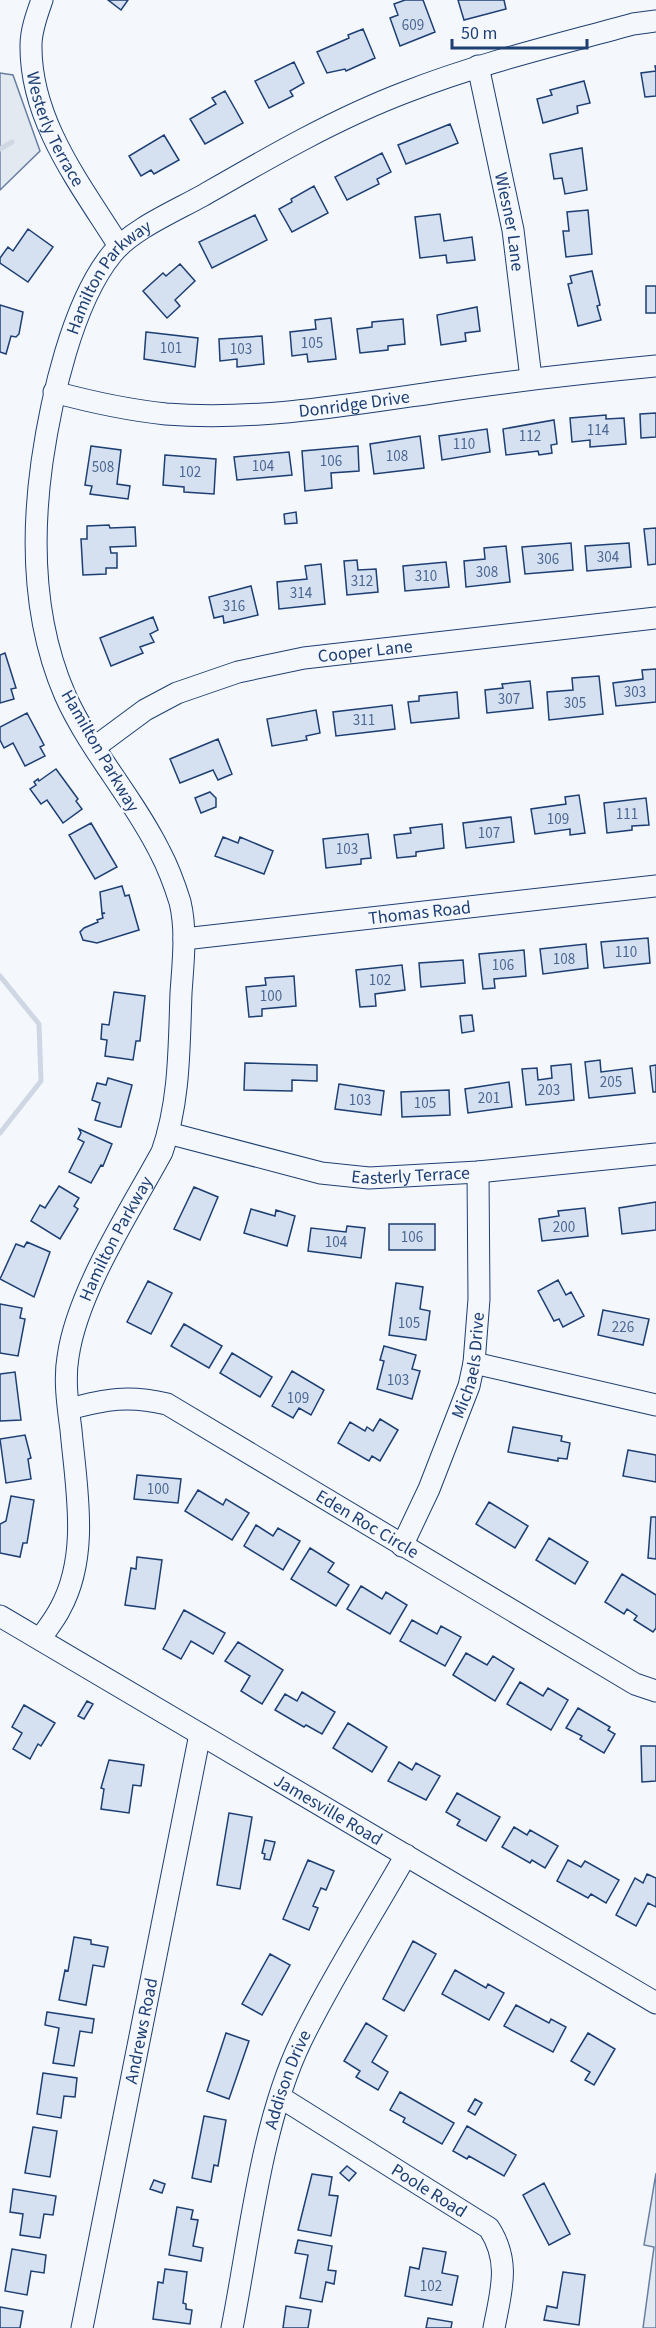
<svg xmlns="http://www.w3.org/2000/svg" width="656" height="2328" font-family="'Source Sans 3',sans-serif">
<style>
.green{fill:#e3e9f0;stroke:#687fa3;stroke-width:1.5}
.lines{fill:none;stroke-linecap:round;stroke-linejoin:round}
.stream{stroke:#cfd7e4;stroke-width:5}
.building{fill:#d5e0f0;stroke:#1d3f73;stroke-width:1.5}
.minor-casing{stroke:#1d3f73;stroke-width:23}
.minor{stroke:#f4f7fb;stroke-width:21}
.labels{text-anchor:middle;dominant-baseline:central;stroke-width:4.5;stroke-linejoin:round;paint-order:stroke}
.number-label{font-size:15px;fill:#4b6792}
.street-label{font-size:18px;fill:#1d3f73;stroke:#f4f7fb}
</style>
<rect width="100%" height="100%" fill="#f4f7fb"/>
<path class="green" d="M0 73 13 75 40 151 0 190Z
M656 2173V2328H643L654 2247 644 2245Z"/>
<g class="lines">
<path class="stream" d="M0 149 12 142
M0 976 39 1024 41 1081 0 1133"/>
</g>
<path class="building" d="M108 0H128L121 10Z
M405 0H423L435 32 400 46 390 18 398 15 394 4Z
M458 0H504L506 9 464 20Z
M363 29 375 58 346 71 345 69 327 73 317 52 349 38 348 35Z
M294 62 304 83 290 91 293 96 269 108 255 81Z
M655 66H656V96L645 97 641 73 656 71Z
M584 81 590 103 577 106 578 113 543 123 537 99 552 95 550 90Z
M225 91 243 123 205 144 190 119 216 104 212 98Z
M450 124 458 143 406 164 398 145Z
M164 135 179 160 154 174 151 170 141 176 129 156Z
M582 148 587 190 565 194 562 178 554 179 550 154Z
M382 153 391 172 377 179 379 184 347 200 335 177Z
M314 186 328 213 292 232 279 209 292 202 291 199Z
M588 210 592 254 566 257 563 231H569L567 212Z
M440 214 444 241 472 237 475 260 447 263 446 255 420 258 415 217Z
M255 215 267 240 212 268 199 242Z
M28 229 53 247 28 282 0 263V258L8 247 13 251Z
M180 264 195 281 175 300 180 306 167 318 143 291 163 273 166 276Z
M592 271 600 305 597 306 601 320 578 326 568 284 572 283 570 276Z
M646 286H656V313H646Z
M0 305 23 312 19 334 16 337 11 336 6 354 0 352Z
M477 307 480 331 465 333 466 341 441 345 437 315Z
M331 318 336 359 308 362 307 354 292 356 290 332 316 329 315 320Z
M403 319 405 344 388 346V350L360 353 357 329 372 327V322Z
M146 332 198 338 195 367 144 359Z
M262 336 264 364 237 367V359L220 361 219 339Z
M656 413V437L641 438 640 414Z
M606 415V419L624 418 626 444 590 447V440L572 442 570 418Z
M554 420 557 444 551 445 552 453 539 455 538 451 506 455 503 429Z
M487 429 490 452 442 460 439 436Z
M420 436 424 468 374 474 370 444Z
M91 446 121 450 117 484 130 486 128 499 90 494 92 486 85 485Z
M358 446 359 471 331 473 332 488 305 491 302 451Z
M289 452 292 475 237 480 234 457Z
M165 455 216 459 214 494 184 492V487L163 485Z
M296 512 297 523 285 524 284 514Z
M109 525 110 528 135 527 136 546 110 547 111 553H117V568H106V574L83 575 81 539H87V526Z
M656 528V564L648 565 644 529Z
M571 543 573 570 525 574 522 547Z
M629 543 631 567 587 571 585 546Z
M506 546 510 582 466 587 464 561 485 559 484 548Z
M357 560 358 570 376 569 378 592 347 595 344 561Z
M446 562 449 587 405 591 403 566Z
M321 564 325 604 279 609 277 582 307 579 305 566Z
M251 586 258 615 224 623 223 616 214 618 209 597Z
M153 617 158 630 150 634 154 642 140 647 143 653 111 666 100 638Z
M5 653 16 688 11 689 14 699 0 703V655Z
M656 669V702L616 706 613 683 643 679 642 670Z
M599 676 603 714 549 720 547 692 573 690 572 678Z
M530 681 533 708 487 713 485 690 503 688 502 684Z
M457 692 459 718 411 723 408 702 419 701V696Z
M392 705 395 729 336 736 333 712Z
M316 710 320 733 306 736 307 740 272 746 267 719Z
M27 713 44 745 40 747 45 756 25 766 13 743 4 748 0 740V727Z
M218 739 232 774 218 780 213 770 180 783 170 759Z
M56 769 78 799 76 801 82 809 63 823 47 800 41 804 30 789 36 785 34 782 38 779 39 781Z
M210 792 216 798V807L201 813 195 798Z
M579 795 585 833 570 835V829L535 834 531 809 566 804 565 797Z
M646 798 649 825 632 826V830L607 833 604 803Z
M511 817 514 842 466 848 463 823Z
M91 823 117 867 95 879 69 835Z
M442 824 444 848 416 852V856L397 858 394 835 411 833 410 828Z
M368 834 371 858 361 859V864L326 868 323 839Z
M223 837 238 843 240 837 273 851 264 874 215 856Z
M122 886 125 896 129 895 139 930 97 943 83 940 80 932 84 928 98 922 97 920 103 918 102 914 105 913H102L100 892Z
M648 938 650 963 604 968 601 942Z
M586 944 588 968 543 974 540 949Z
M524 950 526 976 494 979 495 988 483 989 479 954Z
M463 960 465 983 421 987 419 963Z
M402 965 405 990 375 994 376 1006 360 1007 356 970Z
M294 976 296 1006 262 1009V1016L249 1017 246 987 266 985 265 978Z
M114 992 145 996 140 1041H136L133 1060 105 1056 107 1040 101 1039 102 1024 109 1025Z
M472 1015 474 1031 462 1033 460 1016Z
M600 1060 601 1072 632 1068 635 1093 589 1098 585 1062Z
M245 1063 317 1065V1081L292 1080V1091L244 1090Z
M571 1064 574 1100 526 1105 522 1069 537 1068 538 1080 552 1078 551 1066Z
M656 1065V1092H653L650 1066Z
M108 1078 132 1085 121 1127H118L95 1120 100 1103 92 1100 97 1083 106 1085Z
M509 1082 512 1107 468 1113 465 1089Z
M339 1084 384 1091 381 1115 335 1109Z
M449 1090 450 1115 402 1117 401 1092Z
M79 1129 112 1144 103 1166 101 1165 91 1183 69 1172 84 1142 78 1139 81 1133Z
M59 1186 79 1198 74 1206 78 1209 60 1239 31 1221 40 1205 45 1208Z
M194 1187 218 1197 200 1240 174 1229Z
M656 1202V1230L622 1234 619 1208Z
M585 1208 588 1236 542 1241 539 1219 559 1216 558 1211Z
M251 1209 275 1216 276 1210 295 1216 287 1246 244 1233Z
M389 1224H435V1250H389Z
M347 1226 365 1228 361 1258 308 1251 311 1228 346 1232Z
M27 1242 50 1252 34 1297 0 1279 16 1244 24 1247Z
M558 1280 566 1295 571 1292 584 1316 563 1327 559 1319 554 1321 538 1291Z
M148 1281 172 1293 151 1334 127 1322Z
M396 1283 423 1287 420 1309 430 1311 426 1340 389 1335Z
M0 1304 22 1308 20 1318 25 1319 18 1356 0 1353Z
M603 1310 649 1319 643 1345 598 1335Z
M184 1324 222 1346 209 1368 171 1346Z
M384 1346 416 1355 412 1369 420 1371 412 1399 377 1389 384 1361 380 1360Z
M232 1353 272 1377 260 1397 220 1373Z
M292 1371 324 1390 311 1415 299 1408 293 1418 272 1406Z
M15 1372 21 1420 0 1421V1374Z
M380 1419 398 1430 380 1461 372 1456 369 1461 338 1443 350 1422 365 1431 367 1427 373 1431Z
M513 1427 562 1436 561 1441 570 1443 567 1459 558 1458V1461L508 1452Z
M25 1435 31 1458 28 1459 31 1479 6 1483 0 1439Z
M628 1450 656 1455V1482L623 1476Z
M137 1475 181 1479 178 1503 134 1499Z
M198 1490 223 1505 226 1499 249 1513 232 1540 185 1511Z
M11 1496 34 1500 27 1543H23L20 1557 0 1553V1524L6 1521Z
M489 1502 528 1526 515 1548 476 1524Z
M651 1517H656V1559L648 1558Z
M256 1525 273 1536 278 1528 300 1541 283 1570 244 1546Z
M549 1538 588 1562 575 1584 536 1560Z
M310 1548 334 1563 328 1572 349 1585 336 1606 291 1579Z
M137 1557 162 1560 155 1609 125 1605 131 1568 136 1569Z
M622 1574 656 1595V1628L653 1632 634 1620 637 1616 627 1609 624 1614 605 1602Z
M361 1586 382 1599 386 1592 407 1605 390 1634 347 1609Z
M184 1610 225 1633 213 1654 191 1641 181 1659 163 1649Z
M412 1620 437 1634 441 1626 461 1637 445 1666 400 1641Z
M238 1642 283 1670 262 1704 241 1691 250 1676 225 1661Z
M466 1653 487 1665 493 1656 514 1669 495 1701 453 1675Z
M520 1682 543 1696 548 1688 568 1700 551 1730 507 1704Z
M302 1692 335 1712 322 1734 306 1725 304 1727 275 1710 285 1694 297 1701Z
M87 1701 93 1704 84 1719 78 1716Z
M24 1705 55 1723 41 1746 38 1744 30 1759 13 1749 22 1733 12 1727Z
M578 1708 610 1727 608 1730 615 1734 604 1753 580 1739 582 1736 566 1728Z
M348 1723 387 1747 372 1772 333 1748Z
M641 1746H656V1781L642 1782Z
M109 1760 144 1765 141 1786 133 1785 129 1813 101 1809 104 1789 101 1788Z
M399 1762 412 1770 416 1763 440 1776 426 1800 388 1781Z
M457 1793 500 1817 486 1841 457 1825 460 1820 446 1812Z
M229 1813 252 1817 240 1889 217 1885Z
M514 1827 527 1835 530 1830 558 1846 545 1868 532 1860 530 1863 502 1847Z
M265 1840 275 1842 270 1860 264 1859 265 1854 262 1853Z
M308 1860 334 1871 326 1890 321 1888 313 1906 318 1908 309 1930 283 1919Z
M568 1860 581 1867 585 1861 619 1880 606 1903 591 1894 588 1898 557 1881Z
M647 1874 656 1878V1907L648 1903 636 1926 616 1915 635 1878 643 1883Z
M74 1937 91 1940V1944L108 1947 104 1967 93 1965 86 2005 59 2000 65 1970 68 1971Z
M413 1941 436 1954 404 2011 383 1999Z
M270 1954 290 1965 262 2015 242 2004Z
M455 1970 486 1988 488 1984 504 1993 489 2020 442 1994Z
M516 2005 549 2023 551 2019 566 2027 553 2052 504 2026Z
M47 2012 94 2019 92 2033 80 2031 74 2066 53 2063 59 2028 45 2025Z
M366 2023 387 2036 372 2062 388 2072 378 2090 356 2077 360 2071 344 2061Z
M226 2033 249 2041 229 2099 207 2091Z
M588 2033 615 2049 594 2085 585 2080 590 2072 571 2061Z
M43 2073 77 2078 75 2097 64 2096 61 2118 37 2114Z
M400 2092 454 2123 442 2144 403 2122 405 2118 390 2110Z
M475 2099 482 2103 475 2115 468 2111Z
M204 2116 226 2120 218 2166 214 2165 211 2182 192 2178Z
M467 2126 516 2155 504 2176 469 2156 467 2159 453 2151Z
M33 2127 57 2131 50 2177 25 2173Z
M347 2166 356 2173 349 2181 340 2173Z
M312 2174 332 2177 329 2195 338 2196 331 2236 298 2230Z
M154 2180 165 2184 162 2193 150 2189Z
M544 2183 570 2234 549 2245 523 2195Z
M13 2189 56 2196 53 2215 44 2214 40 2238 20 2235 23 2214 10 2212Z
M177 2207 193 2210 191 2219 198 2220 193 2246 203 2248 201 2261 169 2255Z
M298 2240 332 2246 328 2270 336 2271 334 2284 326 2282 322 2302 300 2298 308 2255 295 2253Z
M423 2248 446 2252 442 2273 458 2276 452 2305 405 2296 410 2267 419 2269Z
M12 2249 46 2255 44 2273 31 2271 27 2295 5 2291Z
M165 2269 187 2272 183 2303 186 2304V2309L192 2310 190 2324 153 2319 158 2282 163 2283Z
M563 2272 585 2275 579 2325 544 2320 547 2306 557 2308Z
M286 2306 311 2310 308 2328H283Z
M0 2307 23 2311 20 2328H0Z
M428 2318 452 2322 451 2328H426Z"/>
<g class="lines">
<g class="minor-casing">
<g id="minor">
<path id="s1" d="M42 0C37 14 31 30 31 45 30 121 81 185 119 246"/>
<path id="s2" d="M478 66 513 230 531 378"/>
<path id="s3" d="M54 392C91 402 128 410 166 414 257 421 349 405 438 392 511 381 583 373 656 366"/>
<path id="s4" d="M95 747 145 710 177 693 238 672 304 658 656 618"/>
<path id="s5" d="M184 939 656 886"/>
<path id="s6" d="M168 1133 321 1173 369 1178 478 1172 656 1154"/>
<path d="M474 1363 656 1405"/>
<path id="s7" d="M69 1409C106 1399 129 1395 167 1404L635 1684 656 1691"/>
<path id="s8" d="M402 1546 429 1489 469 1386 474 1363 479 1299 478 1172"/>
<path id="s9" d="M0 1616 656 2003"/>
<path id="s10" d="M40 1639C47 1629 55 1619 60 1609 90 1555 76 1487 71 1430 68 1407 64 1380 68 1357 77 1292 130 1211 162 1152 180 1101 179 1047 181 993 183 963 187 931 180 902 175 886 168 867 160 852 133 797 90 751 65 695 33 621 31 541 42 462 51 400 72 303 112 254 131 230 175 211 202 196 268 158 335 119 406 92 480 63 557 45 633 24L656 21"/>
<path id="s11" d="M280 2097 489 2228C511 2262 501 2291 494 2328"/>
<path id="s12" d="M82 2328 200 1734"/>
<path id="s13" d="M232 2328C250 2237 261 2124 301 2041 332 1977 371 1917 406 1855"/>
</g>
</g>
<use href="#minor" class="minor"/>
</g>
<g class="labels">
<g class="number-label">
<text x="413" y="25">609</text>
<text x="312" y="343">105</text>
<text x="171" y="348">101</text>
<text x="241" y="349">103</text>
<text x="598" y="430">114</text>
<text x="530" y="436">112</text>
<text x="464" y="444">110</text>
<text x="397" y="456">108</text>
<text x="331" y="461">106</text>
<text x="263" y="466">104</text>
<text x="103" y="467">508</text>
<text x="190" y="472">102</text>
<text x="608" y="557">304</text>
<text x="548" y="559">306</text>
<text x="487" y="572">308</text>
<text x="426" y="576">310</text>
<text x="362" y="581">312</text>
<text x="301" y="593">314</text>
<text x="234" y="606">316</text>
<text x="635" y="692">303</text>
<text x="509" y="699">307</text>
<text x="575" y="703">305</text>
<text x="364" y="720">311</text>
<text x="627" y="814">111</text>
<text x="558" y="819">109</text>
<text x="489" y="833">107</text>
<text x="347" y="849">103</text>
<text x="626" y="952">110</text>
<text x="564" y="959">108</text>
<text x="503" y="965">106</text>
<text x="380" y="980">102</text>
<text x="271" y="996">100</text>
<text x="611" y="1082">205</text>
<text x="549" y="1090">203</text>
<text x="489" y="1098">201</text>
<text x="360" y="1100">103</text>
<text x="425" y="1103">105</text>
<text x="564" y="1227">200</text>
<text x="412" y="1237">106</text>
<text x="336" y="1242">104</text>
<text x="409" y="1323">105</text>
<text x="623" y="1327">226</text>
<text x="398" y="1380">103</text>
<text x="298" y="1398">109</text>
<text x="158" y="1489">100</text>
<text x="431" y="2286">102</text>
</g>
<g class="street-label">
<text stroke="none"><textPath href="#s1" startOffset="135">Westerly Terrace</textPath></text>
<text stroke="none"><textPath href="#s2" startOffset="159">Wiesner Lane</textPath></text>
<text stroke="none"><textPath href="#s10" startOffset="1446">Hamilton Parkway</textPath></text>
<text stroke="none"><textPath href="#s3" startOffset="303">Donridge Drive</textPath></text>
<text stroke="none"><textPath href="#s4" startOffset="292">Cooper Lane</textPath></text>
<text transform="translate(100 751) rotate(60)">Hamilton Parkway</text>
<text stroke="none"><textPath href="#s5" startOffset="237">Thomas Road</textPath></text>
<text stroke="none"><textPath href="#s6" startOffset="248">Easterly Terrace</textPath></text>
<text stroke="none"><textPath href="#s10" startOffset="420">Hamilton Parkway</textPath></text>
<text stroke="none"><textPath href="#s8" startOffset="194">Michaels Drive</textPath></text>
<text stroke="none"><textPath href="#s7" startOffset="333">Eden Roc Circle</textPath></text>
<text stroke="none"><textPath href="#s9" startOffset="381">Jamesville Road</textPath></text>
<text stroke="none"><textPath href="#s12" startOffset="303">Andrews Road</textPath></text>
<text stroke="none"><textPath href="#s13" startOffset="255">Addison Drive</textPath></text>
<text stroke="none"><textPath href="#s11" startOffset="176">Poole Road</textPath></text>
</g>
</g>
<path d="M452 39v9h135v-9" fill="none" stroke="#1d3f73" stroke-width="3"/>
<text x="461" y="39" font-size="18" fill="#1d3f73" stroke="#f4f7fb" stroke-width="4.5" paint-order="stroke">50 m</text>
</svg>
